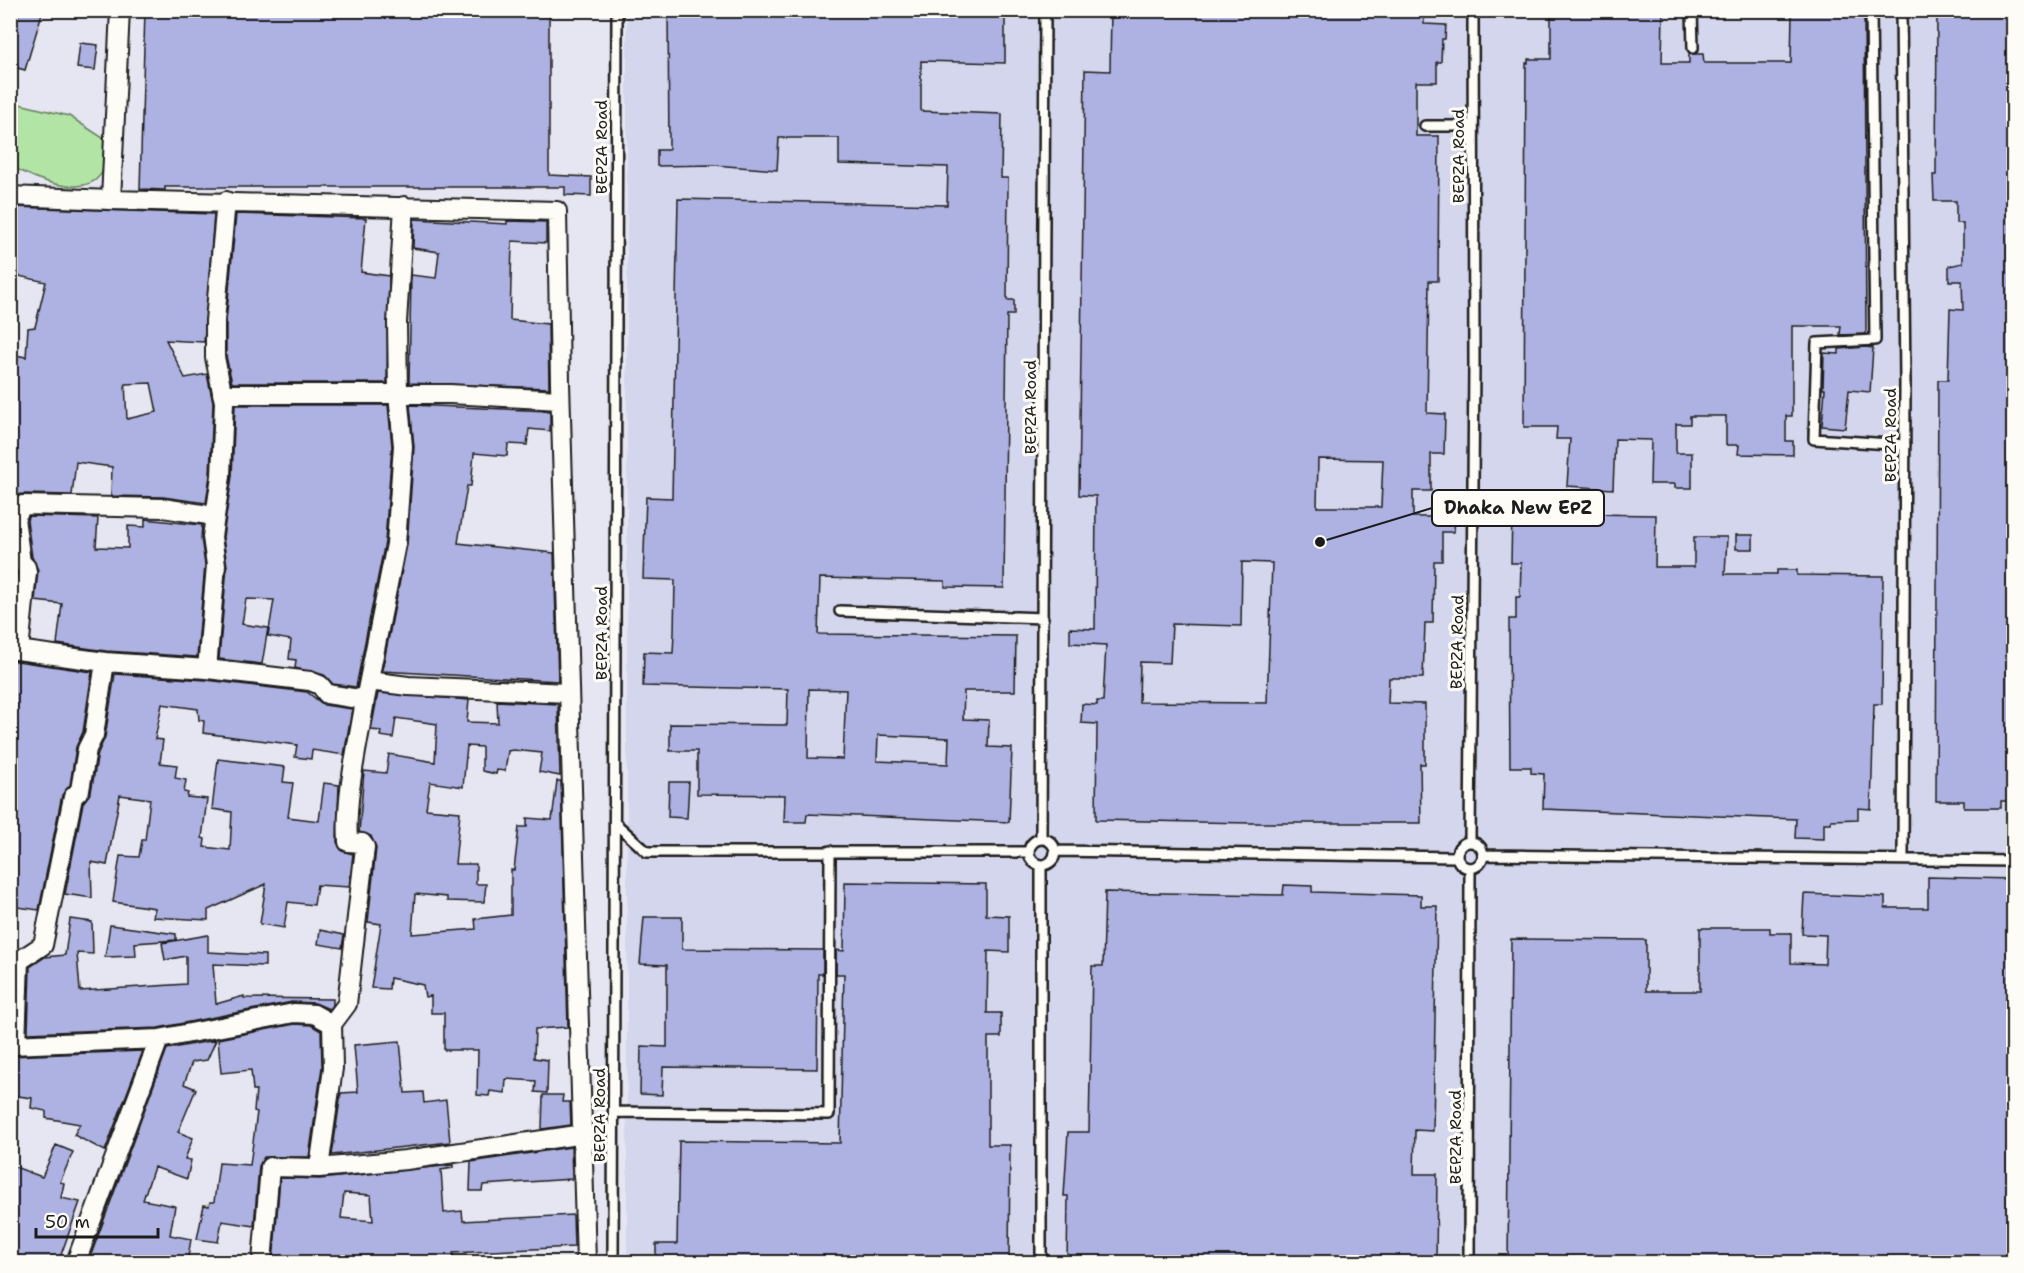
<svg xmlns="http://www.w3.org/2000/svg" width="2024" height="1273" font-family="'Shantell Sans',sans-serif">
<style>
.built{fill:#d4d6ed}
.green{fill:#b1e4a5;stroke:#668060;stroke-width:1.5}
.building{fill:#aeb2e3;stroke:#1c1c1c;stroke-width:1.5;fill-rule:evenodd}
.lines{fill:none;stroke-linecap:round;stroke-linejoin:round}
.lane-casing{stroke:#1c1c1c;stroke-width:14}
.street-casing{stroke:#1c1c1c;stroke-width:22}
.lane{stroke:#fdfcf7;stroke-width:9}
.street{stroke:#fdfcf7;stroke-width:18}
.labels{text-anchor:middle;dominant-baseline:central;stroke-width:6;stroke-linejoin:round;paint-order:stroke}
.street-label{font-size:16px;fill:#1c1c1c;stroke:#fdfcf7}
.leader{fill:none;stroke:#1c1c1c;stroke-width:2}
.callout-dot{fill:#1c1c1c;stroke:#fdfcf7;stroke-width:2}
.callout{fill:#fdfcf7;stroke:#1c1c1c;stroke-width:2}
.callout-label{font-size:18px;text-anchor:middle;font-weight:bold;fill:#1c1c1c}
</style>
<rect width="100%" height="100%" fill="#e5e6f1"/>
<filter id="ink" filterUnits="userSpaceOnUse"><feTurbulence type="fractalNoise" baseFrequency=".0167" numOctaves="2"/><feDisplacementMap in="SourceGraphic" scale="12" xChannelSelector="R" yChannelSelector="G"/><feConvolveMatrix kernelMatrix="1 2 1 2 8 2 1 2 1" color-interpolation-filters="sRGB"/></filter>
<g filter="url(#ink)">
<path class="built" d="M627 11H2013V1262H627Z"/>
<path class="green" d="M11 102 69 116 103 138C120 207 45 188 11 165Z"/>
<path class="building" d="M20 10H43L25 70 10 66V43Z
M145 10H549V175L591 177V196L565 195V187H165V190L140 189Z
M668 10H986V13H1005V63L921 61V111L1002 114 1001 178H1008L1007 300H1014V315H1007L1004 588 945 587V581L820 578 818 634 1016 636 1015 691H964L963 719 989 720 988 747 1012 748 1009 822 807 814 806 822H784L785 795 697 794V751H670V724L787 725 788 689 643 686 644 652 673 653 674 633 675 580 643 579 646 497 672 498 678 199 947 205 948 167 839 164V138H779L777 170 714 165 657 166V150H669ZM809 689 846 690 843 759 808 758ZM878 735 949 738 948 764 877 761Z
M1111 10H1424V24L1446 25 1445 39H1442L1441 62H1437V82H1416V136H1439L1438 281H1429L1427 413 1445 414 1444 454H1431V491H1413V517H1455L1454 532H1442V561H1434L1433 623H1425L1423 678H1389L1388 703 1425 704V764H1420L1421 823H1250L1096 820 1097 724 1081 723 1082 704 1097 705V701H1103L1106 645 1070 643V628L1095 629 1096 496 1079 495 1085 70 1110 71ZM1318 459 1383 460 1381 507H1317ZM1242 562 1272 563 1267 703 1139 702 1140 662 1170 663 1172 624 1241 626Z
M1551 10H1663L1662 63H1689V54H1703L1704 63H1791L1792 13 1864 14 1866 334 1840 335 1841 326H1792V416H1786V441H1793V455L1738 454 1739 445H1726V416H1690V424H1676V453H1692V488H1675V484H1650L1651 440 1615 439 1613 489 1567 486 1570 439H1556L1557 427H1524L1526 63H1528V59H1551Z
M1937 10H2013V801H2001V808H1964V801H1936L1938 380H1948L1950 309 1963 310 1962 281H1949V266L1963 263V223H1956V201H1934L1933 175H1936Z
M80 43 98 45 95 70 77 68Z
M13 207 214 214 204 342 166 340 185 378 207 374 213 403 210 475 206 503 163 497 111 496 112 467 76 462 72 495 23 494 17 495 10 504V354L26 357 28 328 35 327 46 282 10 274V223ZM151 383 157 412 127 419 125 384Z
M236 214 366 218 361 272 389 276 387 383H232L226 356V322Z
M414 219 507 224V221L546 222V243L512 241 510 320 548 324 549 388 409 383 411 275 436 278 439 252 413 248Z
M1866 347 1873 348 1870 392 1849 390 1845 428 1822 426 1825 389H1823L1824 353 1839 354V349Z
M235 405H388L392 446 385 542 356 687 333 684 324 675 295 668 296 660 289 659 291 640 268 636 274 600 246 599 242 624 268 628 262 664 219 659 227 566 223 537 232 476Z
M410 405 550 411V431L529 429 527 445 508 444 507 456 474 453 471 486H467L458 543 554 553 558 681 382 671 407 545 414 447Z
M1512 513 1656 515 1655 567H1694V537H1727L1725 574H1777V570H1797V575L1883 576 1882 704H1874L1871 809 1858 808V819L1831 820V823H1824V839L1795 838 1796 819 1543 809 1544 774 1531 773V767H1510L1509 619H1516V597H1520L1521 563H1511Z
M29 516 98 518 96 547 128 548V526L145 527V519L202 525 201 538 205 565 197 657 106 651 57 644 62 604 35 601 38 570 32 557 27 520Z
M1736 535H1753V549H1736Z
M10 660 92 672 83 732 76 747 70 785 62 795 39 910 10 906Z
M115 674 206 680 307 692 324 705 352 709 344 755 312 750 311 759 295 757 297 745 203 733 204 721 199 720 198 709 162 704 155 739 163 740 160 763 177 765 175 778 186 780 184 792 188 793 187 797 207 799 202 838 205 839 204 847 230 850 232 812 212 809 218 759 285 767 283 782 293 783 288 817 319 821 324 783 339 785 337 842 342 851 353 854 349 887 317 885 314 905 288 902 284 928 260 924 266 884 208 910V920L153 917 155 908 113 902 120 856 139 857 142 840H145L150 799 120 795 107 865 91 862 92 898 65 894 83 803 91 792 98 753 105 737Z
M378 693 469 700 467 722 498 723 497 701 558 704 560 776 539 772 542 753 513 750 508 751 505 771 497 770 496 774 482 771V747L467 746 463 787 430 782 426 809 460 812 455 864H476V884H486L484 902 447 901V897L415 894 412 934 476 929 475 919 511 915V870H514L519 827H527V818L552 820 557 781H561L568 1027 535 1029 534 1058 548 1060 547 1093 535 1092 536 1081 506 1079 505 1093 490 1091 489 1096 477 1095 478 1050H444V1013H431V996L425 997 423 985 390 978 389 989 371 988 381 924 368 922 376 848 371 836 359 832 364 771 386 773 389 754 435 762 437 724 396 718 393 738 380 736 381 731 371 730Z
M669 782H689L687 818 668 817Z
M1928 877 2013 879V1263H1508L1511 939 1646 940V991H1700V928H1770V933H1791V963L1825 964 1826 935 1802 934 1804 894 1885 897V908H1928Z
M845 882 986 884V915L1009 916V952L988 951 987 1013H1001V1037H988V1145H1010L1009 1263H656V1244H677L679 1141 840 1143 844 974H836V950L844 951Z
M1284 885 1312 886V892L1421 895V906H1437L1433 1131 1415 1130 1414 1174H1437L1436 1263H1067L1068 1196H1064L1068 1132H1089L1092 966H1103L1105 892 1283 895Z
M644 917H682V949L823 950V974H818L817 1069 663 1067 662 1095 640 1094 641 1046 667 1047V965L640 964Z
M70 919 92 922 93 954 77 953 80 991 186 984V956L165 960 162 943 208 935V952L265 955V966L213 964 216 1004 244 996V998L333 999V1004L329 1009 315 1003 292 1002 158 1028 28 1033 30 967 45 957 65 955Z
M110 925 176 934V940L135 943 136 956 105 957Z
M320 930 344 935 342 948 318 944Z
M295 1024 311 1025 321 1031 322 1067 309 1157H264L259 1166 254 1226 222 1221 218 1242 197 1239 204 1205 209 1206 210 1202H214L219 1163 250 1165 257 1112 254 1111 256 1090H253L251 1070 221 1073 218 1039Z
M216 1040 207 1060 192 1062 184 1084 196 1089 178 1132 193 1138 185 1159 191 1160 187 1179 154 1167 143 1200 175 1206 170 1235 191 1239 187 1263H88L167 1049Z
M400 1041 405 1093 423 1092 424 1103 446 1100 450 1142 332 1155 341 1093 358 1092 354 1045Z
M143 1051 105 1151 74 1135 80 1124 46 1118V1111L31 1108 32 1098 11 1095 16 1065H10V1056Z
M543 1095H563L562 1102H570L571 1125 542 1129Z
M56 1145 73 1152 60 1182 64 1183 61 1198 80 1202 58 1263H33L10 1254V1165L42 1177Z
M571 1147 572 1179 483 1185 482 1191H470L471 1162Z
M453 1165V1168L441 1170 444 1213 462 1211 463 1221 573 1215 574 1247 453 1253 454 1263H273L280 1178 320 1179ZM344 1193 371 1195 373 1221 341 1218Z"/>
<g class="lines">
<g class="lane-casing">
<path id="lane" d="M1692 10 1693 48
M1871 10 1875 340 1817 343 1814 439 1905 445
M1901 10 1905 382 1903 859
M1425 126H1472
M840 611 1043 618
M615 823 647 852H1029
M1029 852a13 13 0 1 1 26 0a13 13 0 1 1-26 0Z
M1041 839 1045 10
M1470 841 1474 365 1473 10
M1457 855a13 13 0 1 1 26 0a13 13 0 1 1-26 0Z
M1055 851 1456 857
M1483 855 2014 861
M614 1112 829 1114 830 851
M613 1262 617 10
M1041 1262V865
M1469 1262 1470 868"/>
</g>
<g class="street-casing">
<path id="street" d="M120 10 111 200 557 211 560 383 586 1262
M10 196 111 200
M226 201 215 321V357L224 402 221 476 212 537 216 565 207 669 310 681 320 685 327 694 365 700C358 746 345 795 348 842L362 843 365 847 347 1004 332 1024
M222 394H450L560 400
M10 649 105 662
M19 650 27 572 26 567 21 562 15 518 23 505 163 508 215 516
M369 681 408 686 568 693
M365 700 396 544 403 446 398 394 397 323 404 206
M10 1045 159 1039 294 1013 314 1014 332 1024 333 1068 319 1168 406 1160 584 1134
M16 1045 19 961 43 945 73 797 80 790 87 749 94 735 105 662 207 669
M76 1262 159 1039
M262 1262 270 1167 319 1168"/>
</g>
<use href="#lane" class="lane"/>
<use href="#street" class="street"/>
</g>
</g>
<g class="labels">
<g class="street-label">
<text transform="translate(601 147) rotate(-90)">BEPZA Road</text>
<text transform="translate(1458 156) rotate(-90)">BEPZA Road</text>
<text transform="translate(1030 407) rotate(-90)">BEPZA Road</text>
<text transform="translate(1890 435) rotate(-90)">BEPZA Road</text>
<text transform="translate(601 633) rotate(-90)">BEPZA Road</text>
<text transform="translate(1457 642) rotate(-89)">BEPZA Road</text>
<text transform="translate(599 1115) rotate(-90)">BEPZA Road</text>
<text transform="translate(1455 1137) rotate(-90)">BEPZA Road</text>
</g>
</g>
<path class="leader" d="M1320 542L1432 508"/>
<circle class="callout-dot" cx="1320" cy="542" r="6"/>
<rect class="callout" x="1432" y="490" width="172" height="36" rx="6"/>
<g class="callout-label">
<text x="1518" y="514">Dhaka New EPZ</text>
</g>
<rect width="2024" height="1273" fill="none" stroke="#fdfcf7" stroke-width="36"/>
<rect x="18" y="18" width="1988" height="1237" fill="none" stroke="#1c1c1c" stroke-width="2" filter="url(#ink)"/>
<path d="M36 1228v9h122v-9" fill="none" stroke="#1c1c1c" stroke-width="3"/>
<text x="45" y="1228" font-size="18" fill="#1c1c1c" stroke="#fdfcf7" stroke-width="4.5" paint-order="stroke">50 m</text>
</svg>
